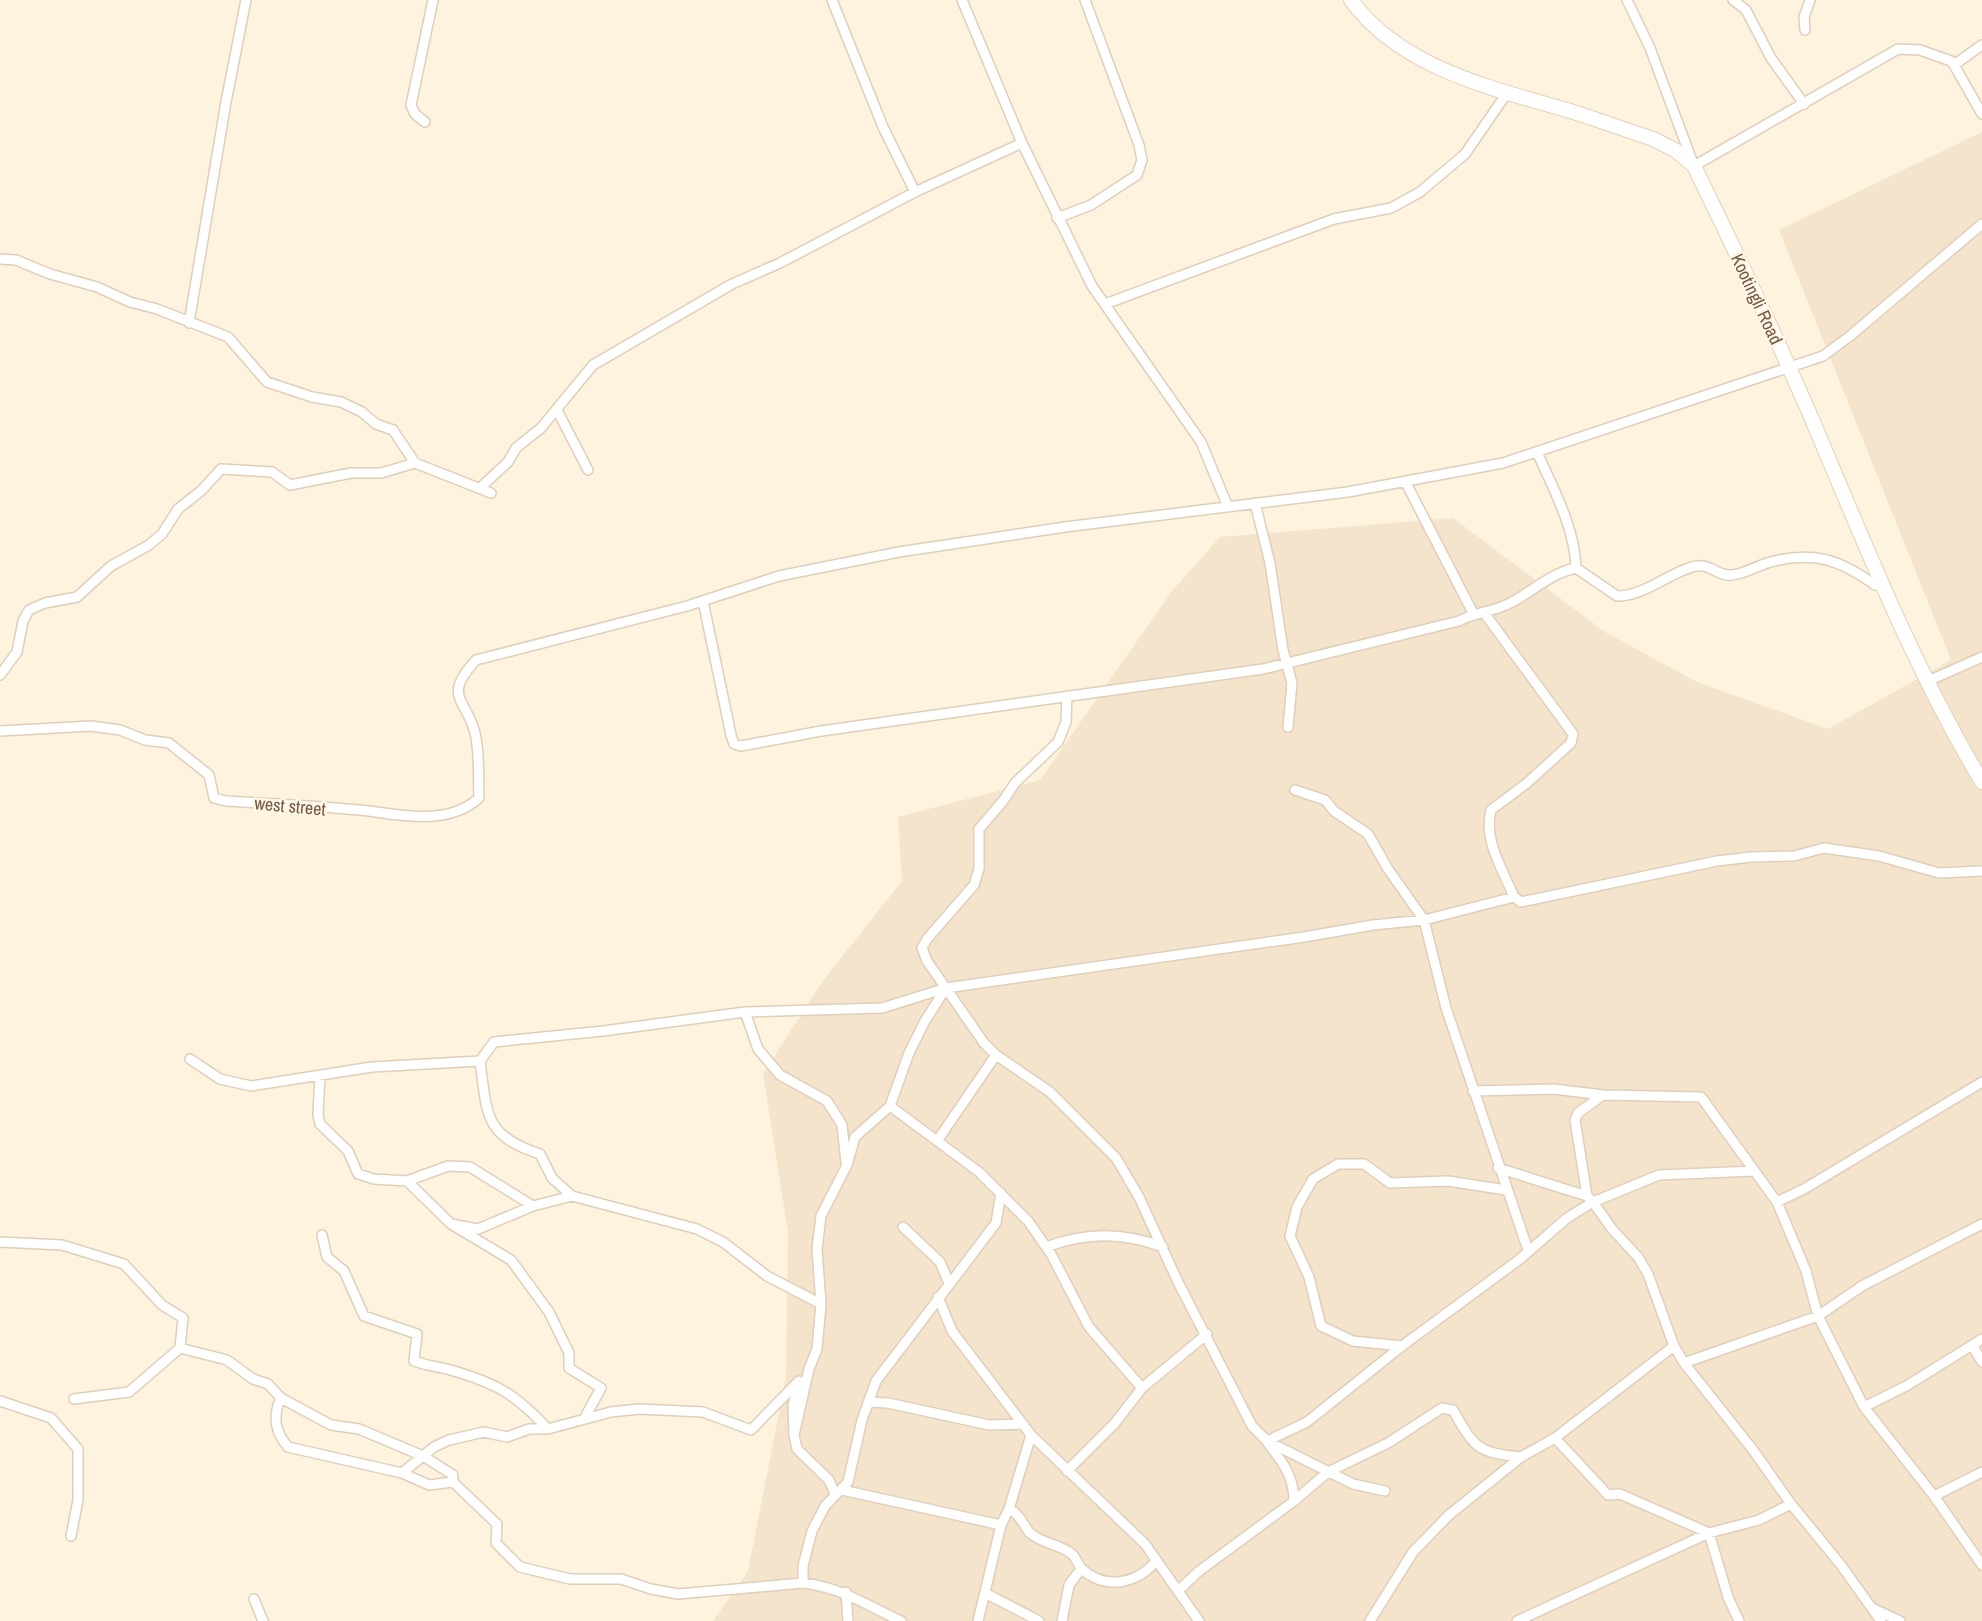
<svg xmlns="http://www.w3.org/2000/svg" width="1982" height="1621" font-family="'Archivo Narrow',sans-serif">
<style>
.residential{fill:#f5e4cc}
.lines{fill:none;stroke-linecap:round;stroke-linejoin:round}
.street-casing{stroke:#e1ceba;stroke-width:12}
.secondary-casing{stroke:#e7d0b8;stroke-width:16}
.street{stroke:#fff;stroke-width:9}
.secondary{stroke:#fff;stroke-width:14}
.labels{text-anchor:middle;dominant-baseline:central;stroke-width:5;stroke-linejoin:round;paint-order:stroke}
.street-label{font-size:18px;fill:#745845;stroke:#fff6e5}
</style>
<rect width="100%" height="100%" fill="#fdf3de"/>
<path class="residential" d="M1982 132V1621H713L748 1571 786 1377 788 1233 763 1074 822 982 902 881 898 817 1040 780 1172 591 1220 537 1453 518 1605 632 1697 682 1828 729 1951 660 1779 230Z"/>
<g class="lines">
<g class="street-casing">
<path id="street" d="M832 0 883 127 915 192
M962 0 1022 143 1092 286 1201 442 1228 507
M1627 0 1650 48 1694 166 1898 49 1920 50 1951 61 1954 65 1982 45
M1733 0 1746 10 1771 58 1804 104
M1805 30 1804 17 1810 0
M1954 65 1982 114
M425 122 415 114 411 105 433 0
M1057 218 1091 205 1137 175 1142 160 1139 145 1085 0
M0 259 16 260 50 274 97 287 130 302 157 309 228 337 267 382 312 397 341 402 362 412 376 424 393 430 415 463 491 493
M1105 304 1334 219 1391 208 1420 192 1465 154 1507 93
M189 323 226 102 246 0
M557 410 588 470
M1537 452C1553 488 1575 528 1576 568
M1406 483 1473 613
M480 488 508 462 516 448 541 428 593 365 732 284 780 263 915 192 1022 143
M1255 503 1270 563 1283 650 1292 683 1288 727
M703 601 731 735 734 744 741 746 821 731 1263 669 1459 621C1474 613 1490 612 1506 605 1530 594 1550 573 1576 568L1617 596C1643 596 1665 576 1689 568 1711 560 1715 577 1732 575 1743 574 1756 567 1767 563 1812 550 1839 559 1875 585L1881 584
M1485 614 1573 734 1571 743 1527 783 1491 810C1483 840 1503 870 1514 897
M0 675 17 652 23 621 29 610 45 603 77 597 111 566 149 545 162 534 178 509 202 490 221 469 272 472 290 485 351 473H381L415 463
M1928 681 1982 657
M1067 696 1066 722 1058 742 1015 783 1003 801 979 829V869L974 885 927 939 922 948 927 961 984 1043 996 1055 1050 1092 1116 1158 1139 1197 1177 1280 1252 1426 1267 1441 1307 1422 1402 1346 1520 1259 1567 1218 1593 1202 1612 1229 1638 1257 1648 1274 1674 1346 1684 1363 1753 1450 1791 1504 1841 1565 1881 1621
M0 731 91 726 120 730 145 740 169 743 209 775 214 798 226 801C273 804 322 806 369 811 405 816 449 825 479 798 478 778 480 753 475 733 466 698 442 697 476 660L687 606 779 576 899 552 1065 527 1348 492 1503 463 1823 356 1850 336 1982 224
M1295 790 1325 800 1334 811 1368 834 1388 869 1424 920 1446 1008 1528 1250
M745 1012 758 1049 780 1075 827 1101 842 1125 846 1162
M190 1059 220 1079 251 1086 372 1067 480 1061 494 1042 603 1031 745 1012 882 1008 946 988 1304 937 1373 925 1424 920 1514 897 1521 902 1717 861 1751 857 1794 856 1824 848 1879 856 1939 873 1982 871
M480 1061C487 1114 484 1136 540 1154L552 1178 572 1196
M320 1076 318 1115 320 1124 348 1151 358 1174 374 1179 407 1181 448 1166 470 1167 533 1206 572 1196 697 1229 723 1242 767 1276 821 1304
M1473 1091 1554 1089 1603 1095 1701 1097 1777 1202 1806 1271 1818 1316 1864 1407 1908 1385 1982 1339
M1603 1095 1578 1113 1575 1120 1587 1196 1593 1202 1659 1175 1754 1171
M890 1106 979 1172 1028 1221 1051 1254 1089 1327 1142 1388
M937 1141 996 1055
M1498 1168 1587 1196
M407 1181 451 1224 478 1229 533 1206
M1777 1202 1804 1189 1982 1082
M451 1224 511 1260 549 1312 569 1353V1368L601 1388 584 1419
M903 1227 940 1262 949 1283
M322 1235 327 1257 344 1271 364 1316 417 1334 414 1361C427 1366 441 1367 454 1371 499 1384 517 1396 548 1429
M0 1242 62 1245 124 1264 162 1305 183 1318 180 1348 129 1392 74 1399
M1046 1247C1086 1232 1123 1232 1163 1247
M938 1297 952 1331 1031 1435 1145 1544 1199 1621
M1972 1345 1982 1362
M1402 1346 1353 1341 1321 1326 1309 1277 1290 1236 1297 1207 1313 1179 1338 1164H1364L1390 1183 1448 1181 1506 1190
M180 1348 227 1360 253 1379 268 1384 281 1398 331 1425 359 1429 423 1456 453 1475V1482
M1684 1363 1818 1316 1862 1286 1982 1224
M281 1398C272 1417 275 1432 288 1447L402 1473 434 1447 449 1440 484 1432 507 1437 529 1429H548L611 1412 639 1409 703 1412 751 1430 799 1381 793 1406 794 1435
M0 1401 51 1418 78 1449V1500L71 1536
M869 1402 888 1403 989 1425 1023 1424
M1864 1407 1934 1496 1982 1565
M1555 1438 1608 1495 1620 1494 1709 1533 1728 1597 1739 1621
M1267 1441 1353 1484 1385 1491
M1267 1442C1282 1461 1294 1476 1294 1501
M1067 1471 1115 1423 1142 1388 1207 1334
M402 1473 429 1485 453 1482 497 1524 496 1543 520 1567 570 1579H621L651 1589 678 1594 803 1583C843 1588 866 1605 901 1621
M842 1490 1001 1525
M835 1494 829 1480 797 1449 794 1435 809 1369 817 1349 821 1304 817 1249 821 1216 847 1165 855 1137 890 1106 909 1053 925 1021 946 988
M1934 1496 1982 1472
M1009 1509C1021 1515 1022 1524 1030 1533 1042 1544 1060 1544 1072 1554 1076 1558 1078 1565 1082 1569 1106 1591 1138 1583 1156 1561
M803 1583V1566L812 1531 825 1506 848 1482 862 1420 876 1381 996 1223 1001 1193
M1179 1590 1198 1572 1294 1501 1328 1472 1388 1443 1442 1408 1453 1410C1475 1449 1477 1452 1521 1457
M846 1592 848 1621
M985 1593 1039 1621
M254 1599 263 1621
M1872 1608 1900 1621
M978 1621 1001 1525 1009 1509 1031 1435
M1062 1621 1069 1585 1081 1569
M1370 1621 1413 1552 1449 1515 1521 1457 1555 1438 1674 1346
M1517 1621 1709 1533 1759 1520 1791 1504"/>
</g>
<g class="secondary-casing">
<path id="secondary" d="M1351 0C1402 71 1501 90 1580 114 1604 122 1629 131 1653 139L1675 150 1694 166C1738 256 1781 346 1820 438 1869 555 1917 673 1982 782"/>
</g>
<use href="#street" class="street"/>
<use href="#secondary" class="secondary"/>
</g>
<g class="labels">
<g class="street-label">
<text transform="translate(1757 299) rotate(65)">Kootingli Road</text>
<text transform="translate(290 806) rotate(5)">west street</text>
</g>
</g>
</svg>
